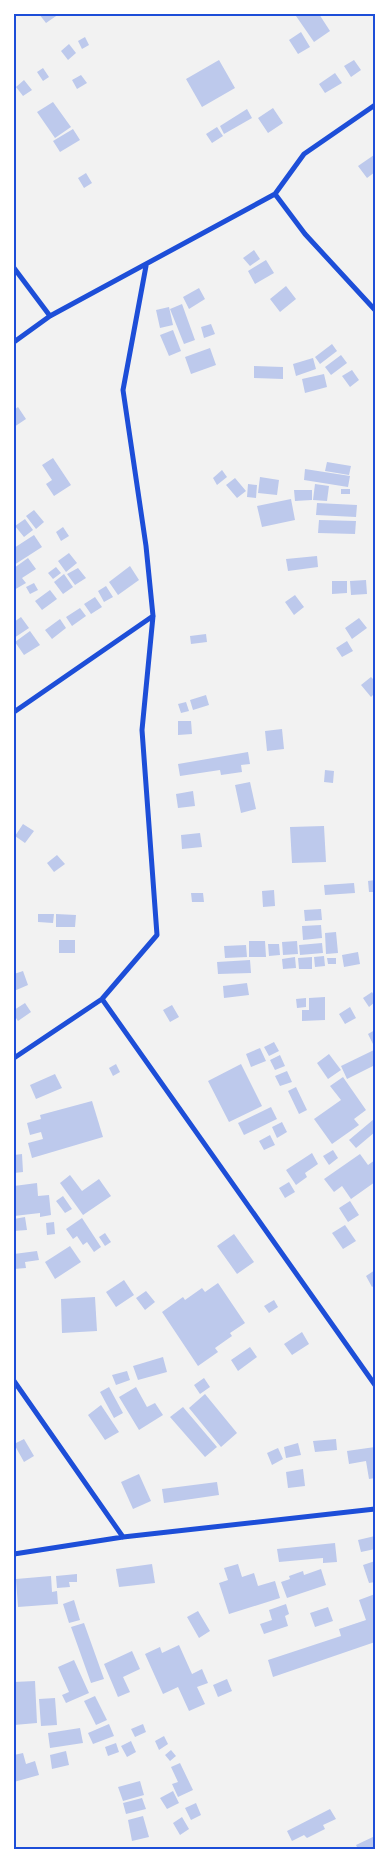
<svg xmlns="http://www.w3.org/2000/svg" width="389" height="1863" font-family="'Nunito Sans',sans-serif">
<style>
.building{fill:#bdc9ec}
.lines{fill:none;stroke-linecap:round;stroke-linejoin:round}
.minor{stroke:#1d4ed8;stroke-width:5}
.neatline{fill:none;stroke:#1d4ed8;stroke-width:2}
</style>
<rect width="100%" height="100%" fill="#f2f2f2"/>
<path class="building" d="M39 14H59L46 23Z
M300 14H319L330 31 314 42 296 16Z
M301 32 310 47 298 54 289 40Z
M85 37 89 45 82 49 78 41Z
M69 44 76 53 68 60 61 51Z
M219 60 235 88 202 107 186 79Z
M354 60 361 70 351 77 344 66Z
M43 68 49 77 43 81 37 72Z
M335 73 342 83 325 93 319 84Z
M81 75 87 83 77 89 72 80Z
M24 80 32 90 23 96 16 87Z
M53 102 71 127 55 138 37 112Z
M273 108 283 123 268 133 258 118Z
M247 109 252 118 224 134 220 126Z
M217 127 223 136 212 143 206 134Z
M73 129 80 140 60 152 53 141Z
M374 155 375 172 367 178 358 166Z
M86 173 92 183 84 188 78 178Z
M254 250 260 259 250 266 243 258Z
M266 260 274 273 255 284 248 271Z
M286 286 296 299 280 312 270 299Z
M199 288 205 299 189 309 183 297Z
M182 304 195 340 184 344 170 309Z
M169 307 173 325 160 328 156 310Z
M211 324 215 334 204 338 201 327Z
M173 330 181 351 169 356 160 335Z
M332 344 337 351 320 364 315 357Z
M210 348 216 365 191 374 185 357Z
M341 355 347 363 331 375 325 367Z
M313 358 316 369 296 376 293 364Z
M254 366 283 367V379L254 378Z
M352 370 359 380 350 387 342 376Z
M324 374 327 387 305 393 302 379Z
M18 407 26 419 14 427V410Z
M53 458 71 485 54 496 46 484 52 480 42 465Z
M327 462 351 466 349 475 325 471Z
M305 469 350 476 348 487 304 480Z
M222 470 227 477 217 485 213 478Z
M260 477 279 480 277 495 258 493Z
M235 478 246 491 237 498 226 485Z
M248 484 257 485 256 498 247 497Z
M315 484 329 486 327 501 313 500Z
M341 489H350V494H341Z
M294 490H312V500L295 501Z
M291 499 295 520 262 527 257 506Z
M317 503 357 505 356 517 316 515Z
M34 510 44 522 36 529 26 516Z
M25 519 33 530 24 537 15 526Z
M319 520 356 521 355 534 318 533Z
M63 527 69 536 61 541 56 532Z
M34 535 42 547 14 565V548Z
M69 553 77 563 66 572 58 561Z
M317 556 318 567 288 571 286 559Z
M28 558 36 569 22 578 26 583 14 590V568Z
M130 566 139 580 118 595 109 582Z
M56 567 61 573 53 579 48 573Z
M78 568 86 578 75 585 67 574Z
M64 574 73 587 63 594 54 582Z
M366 580 367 594 351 595 350 581Z
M332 581H347V593L332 594Z
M34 583 38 590 30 594 26 587Z
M106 586 113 597 104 602 98 591Z
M50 590 57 599 42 610 35 601Z
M295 595 304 607 294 615 285 602Z
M95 597 102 607 91 614 84 604Z
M80 608 86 616 72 626 66 617Z
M21 617 29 628 14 638V622Z
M359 618 367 628 352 639 345 628Z
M60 619 66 628 52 639 45 630Z
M30 631 40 645 24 655 15 642Z
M206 634 207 642 191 644 190 636Z
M347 641 353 651 342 657 336 648Z
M371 677 375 681V693L371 697 361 685Z
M206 695 209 705 193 710 190 700Z
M186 702 189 711 181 713 178 704Z
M178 721H191L192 734 178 735Z
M282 729 284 749 267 751 265 731Z
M248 752 250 764 241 765 242 772 221 775 220 770 180 776 178 764Z
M325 770 334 771 333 783 324 782Z
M250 782 256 809 241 813 235 785Z
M193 791 195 806 178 808 176 794Z
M23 824 34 831 25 843 15 836Z
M324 826 326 862 292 863 290 827Z
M200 833 202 847 182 849 181 835Z
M57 855 65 864 54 872 47 863Z
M375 880V892H369L368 881Z
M354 883 355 893 325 895 324 885Z
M274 890 275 906 263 907 262 891Z
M191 893H203L204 902H192Z
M321 909 322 920 305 921 304 910Z
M38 914H54L53 923 38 922Z
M56 914 76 915 75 927H56Z
M321 925 322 938 303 940 302 926Z
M336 932 338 953 326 954 325 933Z
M59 940H75V953H59Z
M249 941H265L266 957H249Z
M297 941 298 954 283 955 282 942Z
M322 943 323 953 300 955 299 945Z
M268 944H279L280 955 269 956Z
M246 945 247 957 225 958 224 946Z
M358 952 360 964 344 967 342 955Z
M324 956 325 966 315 967 314 957Z
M295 957 296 968 283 969 282 959Z
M312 957V969H299L298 958Z
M327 958H336V964H328Z
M250 960 251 973 218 974 217 962Z
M23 971 28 985 14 991V974Z
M247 983 249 995 224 998 223 986Z
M372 992 375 997V1002L369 1007 363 998Z
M325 997V1020L302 1021V1010H309V998Z
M306 998V1007L297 1008 296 999Z
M25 1003 31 1012 18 1021 14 1015V1010Z
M172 1005 179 1017 170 1022 163 1010Z
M350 1007 356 1018 345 1024 339 1014Z
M375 1030V1048L368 1034Z
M274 1042 279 1051 269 1056 264 1047Z
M260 1048 266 1061 251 1067 246 1054Z
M374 1050 375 1065 347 1079 341 1066Z
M329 1054 341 1070 328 1079 317 1063Z
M280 1055 285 1066 275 1070 270 1060Z
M116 1064 120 1072 113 1076 109 1068Z
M241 1064 262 1106 229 1122 208 1081Z
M287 1071 292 1082 280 1086 275 1076Z
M55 1074 62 1088 36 1099 30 1085Z
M343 1077 366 1110 354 1119 359 1125 332 1144 314 1119 341 1100 330 1086Z
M296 1087 307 1110 299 1114 288 1091Z
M92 1101 103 1137 32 1158 28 1143 43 1139 41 1132 30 1135 27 1123 41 1119 40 1115Z
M271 1107 277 1119 244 1135 238 1123Z
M374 1119 375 1121V1132L356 1148 349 1140Z
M282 1122 287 1132 277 1138 272 1127Z
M270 1135 275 1145 264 1150 259 1141Z
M333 1150 338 1158 329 1165 323 1156Z
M312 1153 318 1164 305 1173 307 1177 296 1185 286 1170Z
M22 1154 23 1172 14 1173V1155Z
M360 1154 368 1165 375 1160V1182L351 1199 342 1186 334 1192 324 1179Z
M70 1175 82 1191 99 1179 111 1196 83 1215 60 1183Z
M289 1182 295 1192 285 1198 279 1188Z
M37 1183 38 1196 49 1195 51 1215 40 1217V1213L14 1216V1186Z
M63 1196 72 1209 65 1213 56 1201Z
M350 1201 359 1215 348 1222 339 1208Z
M25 1217 27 1230 14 1231V1219Z
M82 1218 101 1247 94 1252 87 1242 83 1245 77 1236 73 1239 66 1229Z
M54 1222 55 1234 47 1235 46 1223Z
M345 1225 356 1241 343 1249 332 1233Z
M105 1233 111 1242 105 1246 99 1237Z
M234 1234 254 1262 237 1274 217 1246Z
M70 1246 81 1262 55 1279 45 1262Z
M37 1251 39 1260 25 1262 26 1268 14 1269V1254Z
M375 1270V1285L372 1287 366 1276Z
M124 1280 134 1295 116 1307 106 1292Z
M218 1283 245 1323 230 1333 232 1336 215 1348 218 1352 198 1366 162 1312 183 1297 185 1300 202 1288 205 1292Z
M146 1291 155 1302 145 1310 136 1298Z
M95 1297 97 1331 62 1333 61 1299Z
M274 1300 278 1307 269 1313 264 1306Z
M302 1332 309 1344 292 1355 284 1344Z
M250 1347 257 1357 238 1371 231 1360Z
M163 1357 167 1372 138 1380 133 1366Z
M127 1371 130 1380 116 1385 112 1375Z
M204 1378 210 1387 200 1394 194 1385Z
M109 1387 123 1413 114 1418 100 1392Z
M136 1387 147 1407 155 1403 163 1415 139 1430 119 1397Z
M205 1394 237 1433 221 1447 189 1408Z
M101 1405 119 1432 105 1440 88 1415Z
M183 1407 217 1447 205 1457 170 1417Z
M24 1439 34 1456 24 1462 14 1444Z
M336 1439 337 1450 315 1452 313 1441Z
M298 1443 301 1455 286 1458 284 1447Z
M375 1447V1478L369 1479 366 1461 349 1464 347 1451Z
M278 1448 283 1459 272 1465 267 1453Z
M303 1469 305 1486 288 1488 286 1472Z
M139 1474 151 1501 133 1509 121 1482Z
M217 1482 219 1495 164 1503 162 1489Z
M375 1536V1549L361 1552 358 1540Z
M335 1543 337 1562 323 1563V1558L279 1562 277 1549Z
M375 1561V1582L369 1583 363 1565Z
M152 1564 155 1583 119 1587 116 1569Z
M238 1564 242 1577 254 1573 258 1586 275 1581 280 1598 229 1614 219 1583 228 1580 224 1568Z
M321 1569 326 1585 287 1598 281 1582 290 1579 289 1576 303 1571 304 1575Z
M77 1574V1582H69L70 1587 57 1588 56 1576Z
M51 1576 52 1592 57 1591 58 1604 18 1607 16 1579Z
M375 1594V1642L273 1677 268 1660 341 1636 339 1629 366 1620 359 1600Z
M74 1600 80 1620 69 1623 63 1604Z
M286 1604 289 1614 285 1616 288 1626 264 1634 260 1624 272 1620 269 1610Z
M328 1607 333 1621 315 1627 310 1613Z
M198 1611 210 1631 199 1638 187 1617Z
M84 1623 104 1679 91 1683 71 1627Z
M179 1645 192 1674 202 1669 208 1683 197 1687 205 1704 189 1711 178 1687 163 1694 145 1654 160 1647 162 1653Z
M132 1651 140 1669 123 1677 130 1692 118 1697 104 1664Z
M74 1660 89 1693 66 1703 62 1695 69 1692 58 1667Z
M227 1679 232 1691 218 1697 213 1685Z
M35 1681 37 1723 14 1725V1682Z
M95 1696 107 1720 96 1725 84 1701Z
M55 1698 57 1725 41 1726 39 1699Z
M109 1724 114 1736 93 1744 88 1733Z
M143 1724 146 1732 135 1737 131 1729Z
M80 1728 83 1743 50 1748 48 1733Z
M164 1736 168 1744 159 1750 155 1741Z
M131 1741 136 1752 127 1757 121 1746Z
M116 1743 119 1752 108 1756 105 1747Z
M171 1750 176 1756 170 1761 165 1755Z
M66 1751 69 1765 52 1769 50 1755Z
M23 1753 26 1764 35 1761 39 1775 14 1782V1755Z
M180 1763 193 1790 178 1797 172 1784 178 1782 171 1767Z
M140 1781 144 1795 123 1801 118 1787Z
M173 1791 179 1803 167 1809 160 1798Z
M142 1798 146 1809 126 1814 123 1803Z
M196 1803 201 1815 191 1820 185 1808Z
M330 1809 336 1819 323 1825 325 1829 307 1838 304 1835 292 1841 287 1831Z
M143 1816 149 1837 132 1841 128 1820Z
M182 1817 189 1829 180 1835 173 1823Z
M375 1836V1849H358L356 1845Z"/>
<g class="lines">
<path class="minor" d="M275 194 305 234 375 310
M14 268 50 316
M14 342 50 316 275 194 304 154 375 105
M14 712 153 616
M102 999 375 1385
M14 1058 102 999 157 935 142 730 153 616 146 546 123 390 146 266
M14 1381 123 1537
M14 1554 123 1537 375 1509"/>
</g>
<rect width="389" height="1863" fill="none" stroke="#ffffff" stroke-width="30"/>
<rect x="15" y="15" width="359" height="1833" class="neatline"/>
</svg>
